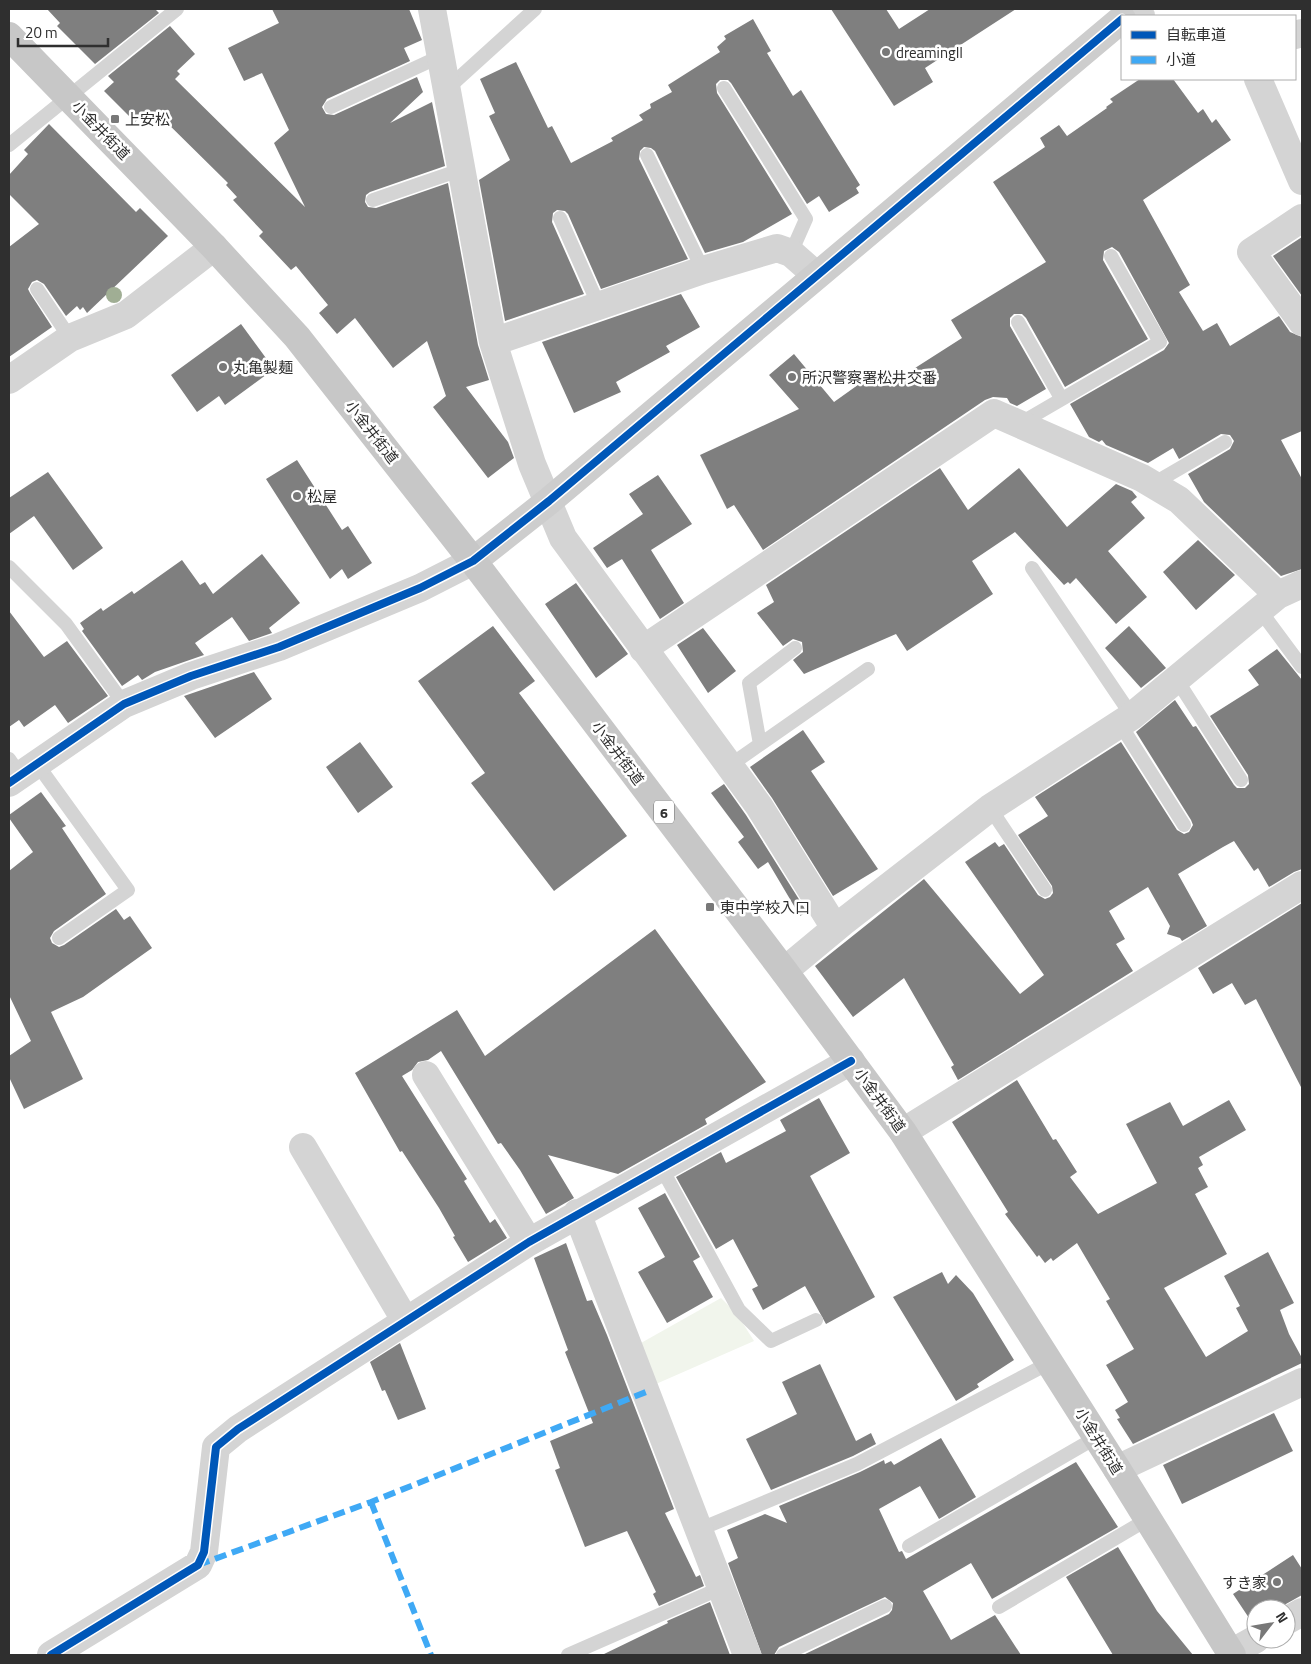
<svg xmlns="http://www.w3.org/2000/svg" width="1311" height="1664" font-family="'Titillium Web','Noto Sans JP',sans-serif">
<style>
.green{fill:#f1f5ec}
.building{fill:#7f7f7f}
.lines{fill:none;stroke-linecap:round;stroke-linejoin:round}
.lane{stroke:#d4d4d4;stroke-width:14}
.street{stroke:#d4d4d4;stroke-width:28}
.secondary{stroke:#cdcdcd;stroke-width:28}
.primary{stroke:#c7c7c7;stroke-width:28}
.quiet{stroke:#3fa9f5;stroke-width:6;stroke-dasharray:12 6;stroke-linecap:butt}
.cycleway-casing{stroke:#fff;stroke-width:11}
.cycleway{stroke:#0057b8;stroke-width:8}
.tree{fill:#a0ae94}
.poi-dot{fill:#787878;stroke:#fff;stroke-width:2}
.labels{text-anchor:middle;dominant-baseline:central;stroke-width:5;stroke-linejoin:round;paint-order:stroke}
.shield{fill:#fff;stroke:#6d6d6d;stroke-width:1}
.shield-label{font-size:14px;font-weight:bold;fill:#2f2f2f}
.poi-label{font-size:15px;fill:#2f2f2f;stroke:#fff;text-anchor:start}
.street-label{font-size:15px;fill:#2f2f2f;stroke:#fff}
</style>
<rect width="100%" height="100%" fill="#fff"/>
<path class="green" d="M721 1298 737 1314 754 1341 656 1384 641 1343Z"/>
<path class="building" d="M47 9H155L159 13 95 64 57 26 60 23Z
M272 9H409L422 40 404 48 410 61 327 99 322 107 326 114 334 115 417 77 423 92 390 123 432 102 445 166 370 192 366 195 365 202 368 207 376 208 448 183 478 345 489 380 466 387 508 442 514 458 488 478 433 407 446 396 427 341 393 368 355 318 337 334 319 313 328 305 296 266 291 270 259 236 263 232 233 200 237 197 226 185 228 183 156 112 147 121 142 116 135 122 104 91 114 82 108 76 170 26 195 54 177 71 180 74 175 79 305 207 274 143 289 130 262 73 244 81 228 48 279 23Z
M831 9H886L899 29 930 9H1016L925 68 933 82 894 106Z
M753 19 771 51 767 53 793 96 801 90 860 185 856 188 859 193 829 212 819 196 807 204 731 83 728 80H720L716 84 717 93 792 214 743 242 705 253 655 151 651 148 644 147 640 151 639 159 688 259 601 289 568 214 565 211 557 210 553 213 552 222 584 294 505 321 479 180 510 160 489 116 495 113 480 79 516 62 548 128 552 126 571 163 613 141 611 138 643 120 639 115 651 108 650 104 672 92 668 85 720 52 717 47 726 39 724 36Z
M1140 79H1173L1198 113 1203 109 1212 123 1216 119 1231 140 1143 200 1190 285 1179 292 1203 331 1217 323 1230 346 1279 316 1290 332 1302 337V431L1281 440 1302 479V569L1281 576 1204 502 1188 474 1230 449 1234 441 1230 435 1221 434 1179 459 1173 448 1148 463 1106 445 1102 440 1099 442 1089 437 1070 404 1164 350 1169 343 1119 252 1112 247 1104 251 1103 260 1148 339 1065 387 1026 318 1022 314H1014L1010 318V326L1046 389 1017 406 1010 403 1007 398 993 397 985 400 763 550 734 505 727 509 700 455 799 409 769 375 794 354 834 402 862 382 865 386 883 374 890 384 962 338 951 320 1046 262 993 182 1045 147 1040 138 1059 125 1067 136 1107 108 1106 107 1113 102 1110 99Z
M49 124 136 212 140 208 168 236 87 313 83 307 80 310 77 306 66 316 44 284 37 280 32 282 28 289 30 293 52 327 9 357V247L39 224 9 194V175L28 154 24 150Z
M1302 237V296L1273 256Z
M681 294 700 327 666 346 670 352 616 382 621 392 574 413 542 342Z
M241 324 274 369 225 405 219 396 197 412 171 375Z
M297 460 342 530 348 526 372 563 348 579 342 569 330 579 266 479Z
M940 468 968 510 1019 468 1067 527 1116 484 1132 491 1137 497 1131 502 1145 518 1108 551 1147 597 1116 624 1076 578 1070 584 1068 582 1064 585 1015 532 972 561 993 594 907 651 896 634 804 674 793 660 803 652 802 642 793 639 783 646 757 613 774 602 766 585Z
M48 472 103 548 73 570 34 516 9 534V498Z
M658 475 692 524 651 550 684 603 660 619 622 559 607 568 593 548 643 514 629 494Z
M1198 540 1235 575 1196 610 1163 572Z
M262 554 300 603 269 628 272 633 249 641 232 617 195 643 204 655 155 672 142 680 138 675 122 686 82 631 84 629 80 623 101 608 103 611 132 591 134 594 182 560 200 585 205 582 213 594Z
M576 583 628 654 596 678 545 604Z
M9 611 44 657 67 641 108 696 68 723 55 705 24 727 19 720 9 727Z
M493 626 535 681 519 693 627 836 554 891 471 783 485 773 418 681Z
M1129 626 1166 668 1141 688 1105 648Z
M703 628 736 671 708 693 677 645Z
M1277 649 1302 680V869L1294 872 1269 887 1258 868 1254 871 1234 841 1223 847 1178 874 1207 926 1182 941 1180 938 1167 934 1170 926 1148 887 1109 911 1125 939 1116 944 1133 971 958 1080 951 1067 954 1065 904 978 853 1017 815 966 924 879 1020 994 1044 975 965 862 995 842 999 847 1004 844 1038 895 1045 899 1050 897 1053 893 1052 886 1018 835 1048 816 1035 797 1121 742 1177 830 1184 834 1189 832 1193 825 1191 820 1136 732 1175 700 1193 727 1196 726 1234 785 1237 788H1245L1249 784 1248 775 1210 716 1259 685 1248 670Z
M254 672 272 699 215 738 184 696Z
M803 730 825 762 811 771 878 869 833 896 772 798 750 767Z
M360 742 393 787 358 813 326 767Z
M724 784 746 815 807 912 800 916 768 862 758 869 738 842 744 837 711 793Z
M41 792 66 826 62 828 106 894 54 931 50 938 52 943 59 947 64 945 116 909 124 920 130 916 152 948 83 997 51 1012 83 1079 24 1109 9 1077V1056L31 1041 9 995V871L33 852 9 818V815Z
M1302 903V1089L1256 999 1245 1005 1232 983 1213 994 1198 968Z
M655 929 766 1082 705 1119 707 1124 618 1174 548 1155 574 1198 546 1214 520 1170 501 1143 498 1144 441 1051 428 1060 418 1062 412 1070 402 1076 467 1179 464 1181 490 1223 495 1219 507 1238 468 1262 453 1237 455 1236 439 1208 402 1151 400 1152 355 1073 457 1010 485 1056Z
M1017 1080 1053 1140 1056 1139 1077 1172 1070 1177 1098 1214 1157 1183 1126 1124 1170 1102 1183 1126 1229 1100 1246 1130 1199 1157 1203 1165 1198 1168 1208 1187 1195 1194 1227 1254 1164 1288 1206 1357 1248 1331 1236 1308 1240 1306 1224 1276 1268 1252 1294 1303 1280 1310 1289 1334 1302 1358V1363L1133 1444 1117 1419 1120 1418 1115 1410 1128 1402 1106 1365 1134 1349 1106 1301 1110 1299 1077 1243 1053 1261 1051 1258 1045 1263 1039 1255 1037 1257 1005 1214 1008 1212 952 1122Z
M819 1098 850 1153 810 1176 875 1297 826 1324 805 1286 763 1310 752 1289 758 1286 733 1239 716 1249 676 1177 721 1152 726 1163 786 1131 780 1120Z
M665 1193 700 1257 693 1261 713 1297 667 1323 638 1272 665 1257 638 1208Z
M566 1243 587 1301 592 1300 607 1335 674 1509 665 1513 696 1577 700 1575 704 1586 659 1606 653 1594 656 1592 627 1531 585 1547 555 1470 560 1468 550 1441 593 1423 565 1352 568 1350 534 1258Z
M942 1272 948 1284 956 1275 973 1293 1014 1360 977 1384 979 1387 956 1401 893 1297Z
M400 1343 426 1409 398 1420 385 1390 382 1391 370 1362Z
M820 1364 856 1441 871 1433 876 1444 853 1456 771 1490 746 1439 797 1414 782 1382Z
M1274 1413 1293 1451 1182 1504 1163 1465Z
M941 1438 976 1497 939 1519 920 1486 879 1509 899 1552 902 1551 906 1559 1076 1462 1118 1527 992 1599 971 1563 923 1591 951 1640 995 1615 1021 1655H803L889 1614 892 1610 893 1603 885 1597 779 1647 774 1655H762L728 1563 738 1558 727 1530 765 1514 787 1523 779 1506 860 1472 884 1460 885 1464 891 1461 894 1465Z
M1118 1547 1157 1611 1193 1655H1113L1066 1577Z
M1293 1555 1302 1569V1595L1277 1609H1256V1623L1253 1624 1233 1594Z
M710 1602 730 1655H602L668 1623 667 1621Z"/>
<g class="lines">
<path class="lane" d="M448 88 535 9
M724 88 806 219 791 253
M331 107 441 56
M9 145 177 9
M647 155 703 270
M373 200 463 169
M560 218 599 306
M37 289 70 338
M1018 322 1061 398
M1019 424 1160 342 1111 256
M1151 485 1225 442
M9 567 66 624 124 704
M1032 568 1132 716
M1259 609 1302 667
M1177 680 1241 780
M1120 724 1184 825
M760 744 749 683 795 648
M9 759 20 775
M37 764 128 890 59 938
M729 766 868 669
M990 808 1045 890
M661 1167 739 1310 771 1341 816 1320
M698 1530 857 1464 1049 1363
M909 1546 1097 1437
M999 1607 1148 1519
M568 1655 721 1588
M783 1655 885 1606"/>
<path class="street" d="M432 9 493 342 532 464 563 538 759 806 835 928
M1136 9 1141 16
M1295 35 1302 33
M1258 79 1302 181
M1302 218 1251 252 1302 322
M493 342 703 270 777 248 791 253 816 275
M9 380 70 338 126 315 214 247
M643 649 994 413 1142 478 1179 500 1278 595
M9 783 124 704 191 676 279 647 420 588 473 561
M784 971 843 922 990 808 1132 716 1278 595 1302 584
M426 1075 529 1242
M903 1132 1302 885
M303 1147 405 1320
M577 1213 747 1655
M1117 1469 1302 1382
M1286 1621 1302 1612
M1231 1653 1256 1639
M51 1655 198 1565 204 1552 216 1447 238 1429 529 1242 851 1061"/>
<path class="secondary" d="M473 561 549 501 1122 19"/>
<path class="primary" d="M9 36 214 247 297 337 473 561 784 971 903 1132 1117 1469 1232 1655"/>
<path class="quiet" d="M371 1502 431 1655
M198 1565 371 1502 646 1392"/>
<g class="cycleway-casing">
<path id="cycleway" d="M9 783 124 704 191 676 279 647 420 588 473 561 549 501 1122 19
M51 1655 198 1565 204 1552 216 1447 238 1429 529 1242 851 1061"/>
</g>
<use href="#cycleway" class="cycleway"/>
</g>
<circle class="tree" cx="114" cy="295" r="8"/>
<g class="poi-dot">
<circle cx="886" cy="52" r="5"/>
<rect x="110" y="114" width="10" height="10" rx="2.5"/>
<circle cx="223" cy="367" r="5"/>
<circle cx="792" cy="377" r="5"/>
<circle cx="297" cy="496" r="5"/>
<rect x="705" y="902" width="10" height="10" rx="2.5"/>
<circle cx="1277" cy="1582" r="5"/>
</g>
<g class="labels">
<rect class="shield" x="654" y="800.5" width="20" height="23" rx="4"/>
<g class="shield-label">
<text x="664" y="812">6</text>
</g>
<g class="poi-label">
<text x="896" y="52">dreamingII</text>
<text x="125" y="119">上安松</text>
<text x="233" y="367">丸亀製麺</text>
<text x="802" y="377">所沢警察署松井交番</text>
<text x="307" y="496">松屋</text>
<text x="720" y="907">東中学校入口</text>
<text x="1267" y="1582" text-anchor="end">すき家</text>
</g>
<g class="street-label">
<text transform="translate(101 130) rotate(46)">小金井街道</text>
<text transform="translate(372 432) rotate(52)">小金井街道</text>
<text transform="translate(618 753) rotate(53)">小金井街道</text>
<text transform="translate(880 1100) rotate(54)">小金井街道</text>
<text transform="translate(1099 1441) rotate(58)">小金井街道</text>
</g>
</g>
<rect width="1311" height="1664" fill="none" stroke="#2f2f2f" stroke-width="20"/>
<rect x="1121" y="15" width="175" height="65" fill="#ffffff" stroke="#acacac"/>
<rect x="1131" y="31" width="25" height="8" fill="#0057b8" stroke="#acacac"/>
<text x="1166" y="40" font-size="15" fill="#2f2f2f">自転車道</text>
<rect x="1131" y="56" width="25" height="8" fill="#3fa9f5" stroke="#acacac"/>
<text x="1166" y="65" font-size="15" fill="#2f2f2f">小道</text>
<g transform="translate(1271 1624) rotate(59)"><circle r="24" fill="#ffffff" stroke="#acacac"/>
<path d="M0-4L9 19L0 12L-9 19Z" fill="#787878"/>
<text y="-8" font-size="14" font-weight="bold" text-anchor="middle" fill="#2f2f2f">N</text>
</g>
<path d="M18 38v8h90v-8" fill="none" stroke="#2f2f2f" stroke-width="2.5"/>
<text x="25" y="38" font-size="15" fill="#2f2f2f" stroke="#ffffff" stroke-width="4" paint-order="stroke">20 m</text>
</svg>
